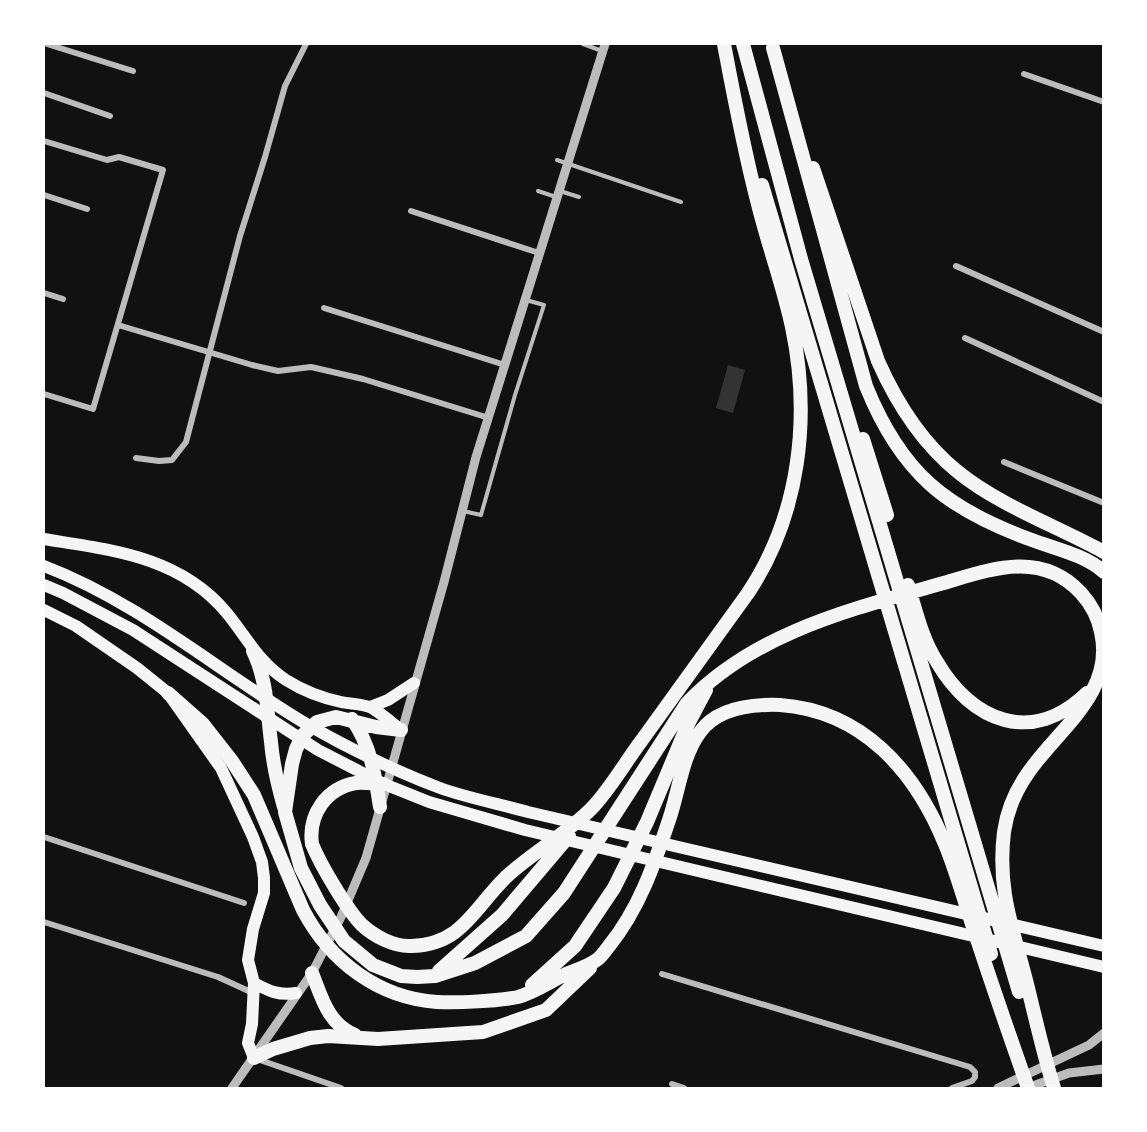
<svg xmlns="http://www.w3.org/2000/svg" width="1147" height="1132" font-family="Literata,serif">
<style>
.water{fill:#333}
.lines{fill:none;stroke-linecap:round;stroke-linejoin:round}
.service{stroke:#bcbcbc;stroke-width:4}
.minor{stroke:#bcbcbc;stroke-width:6}
.tertiary{stroke:#bcbcbc;stroke-width:9}
.trunk{stroke:#f5f5f5;stroke-width:12}
.motorway{stroke:#f5f5f5;stroke-width:14}
</style>
<rect width="100%" height="100%" fill="#111"/>
<path class="water" d="M728 365 745 370 733 413 716 408Z"/>
<g class="lines">
<path class="service" d="M583 44 602 51
M557 160 681 202
M538 191 556 197
M560 191 579 197
M463 511 481 515 515 395 544 305 526 300"/>
<path class="minor" d="M47 44 133 71
M1024 74 1104 102
M44 93 110 116
M44 141 107 160 119 157 163 170 93 409 44 394
M44 195 87 209
M411 211 539 253
M956 266 1104 332
M44 293 63 299
M324 308 505 365
M118 325 252 365 278 371 311 367 363 379 489 418
M965 338 1104 402
M136 458 159 461 172 460 186 442 240 236 265 157 285 86 306 44
M1004 462 1104 503
M44 837 244 903
M44 922 218 977 253 993
M662 974 970 1067 975 1072V1077L972 1081 952 1088
M257 1059 341 1088
M672 1084 684 1088"/>
<path class="tertiary" d="M232 1088 312 973 341 917 366 858 444 582 476 457 605 44
M998 1088 1089 1045 1104 1033
M1027 1088 1069 1073 1104 1069"/>
<path class="trunk" d="M44 539C111 550 179 556 226 612 246 636 259 663 286 680 302 690 322 698 341 702 350 704 364 704 372 708 382 714 392 723 401 730
M44 566C141 603 220 673 308 725 350 749 395 771 440 788 468 798 499 804 528 812L1104 946
M44 585 63 593 133 630 318 750 384 784 429 802 525 830 1104 967
M44 610 76 626 137 668 168 693 221 768 253 837 262 862 264 878V893L253 929 248 960 254 983 252 1024 248 1043 254 1058
M370 707 388 700 414 683
M254 983C269 991 279 996 296 993"/>
<path class="motorway" d="M743 44 801 259 1019 992
M773 48 866 386C901 473 946 509 1032 540 1056 549 1085 555 1104 572
M813 168 878 361C897 404 922 443 958 472 1000 506 1057 526 1104 552
M762 185 991 954
M863 439 887 515
M908 585C916 611 922 639 937 662 972 722 1032 746 1087 693
M253 651C267 680 267 710 271 742 273 765 278 786 284 807
M168 693 203 724 232 761 254 795 303 910C330 961 378 998 437 1002 458 1003 498 1001 518 997 534 993 551 981 566 974 576 970 589 966 598 959 602 956 606 950 609 946 639 909 654 865 669 820 679 791 682 756 700 732 718 707 752 704 780 705 863 711 915 771 945 844 957 873 965 904 975 933 992 985 1010 1037 1028 1088
M352 719C371 746 375 775 380 807
M401 730 376 727 336 717 317 722 303 735 296 749 292 764 285 812 301 868 320 905 344 941 373 965 401 976 417 977 435 976 475 963 526 936 564 893 687 703C754 633 849 610 940 584 989 570 1040 549 1081 593 1091 604 1098 617 1101 632 1115 693 1058 729 1028 773 1016 790 1007 811 1004 832 997 888 1012 926 1026 980 1035 1016 1043 1053 1054 1088
M384 784C375 784 365 782 356 783 326 788 308 815 312 844 320 864 347 910 362 925 374 936 394 947 411 946 462 945 474 908 506 877 532 853 565 835 591 809 609 791 626 761 642 740 677 691 713 642 748 593 800 515 811 417 792 327 783 285 768 245 758 204 744 151 734 97 724 44
M439 971 502 915 569 836
M312 973C322 998 328 1024 355 1035
M532 985 575 946 614 888 647 822 688 724 706 690
M254 1058 273 1049 310 1038 328 1036 378 1039 483 1032 546 1010 590 968"/>
</g>
<rect width="1147" height="1132" fill="none" stroke="#ffffff" stroke-width="90"/>
</svg>
